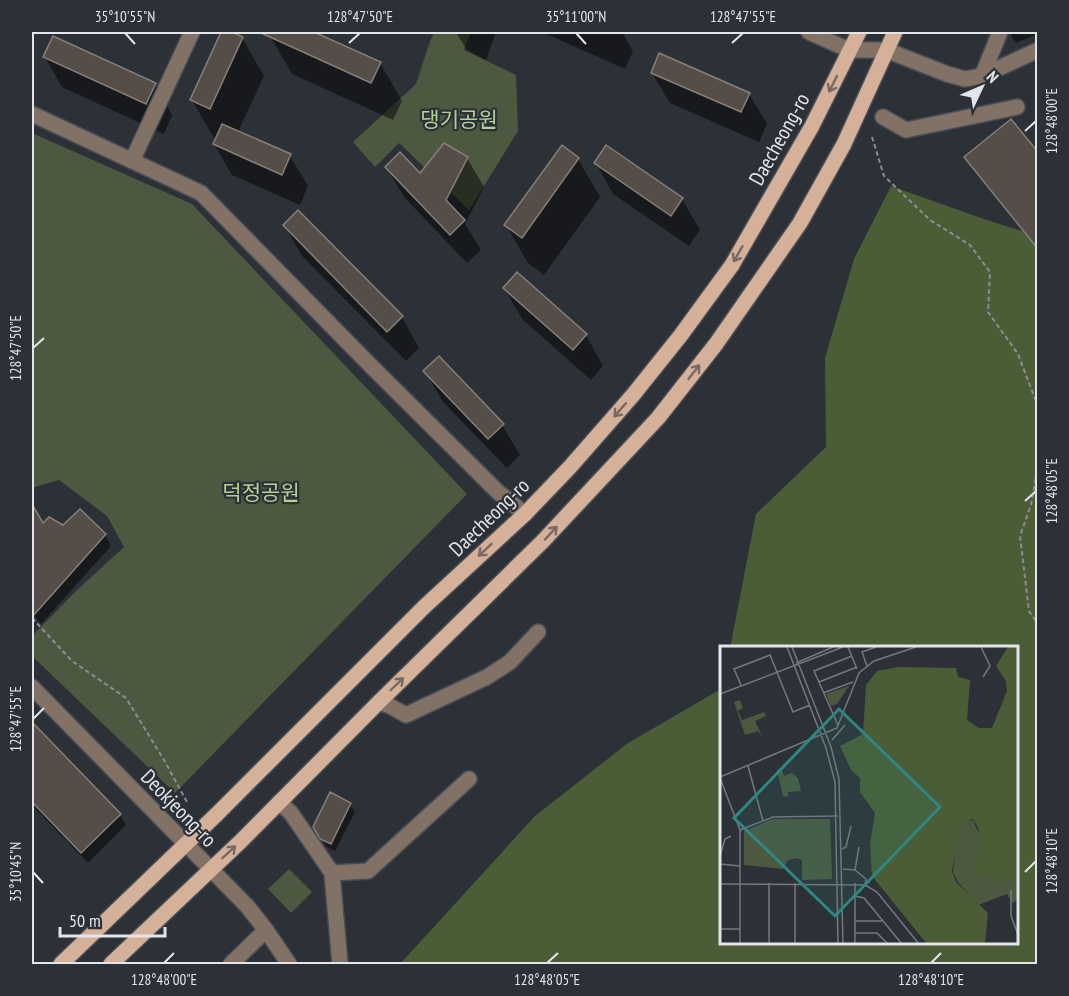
<svg xmlns="http://www.w3.org/2000/svg" width="1069" height="996" font-family="'PT Sans Narrow','Noto Sans KR',sans-serif">
<style>
.green{fill:#4c5940}
.forest{fill:#4a5d37}
.shadow{fill:#0007}
.building{fill:#554d47;stroke:#877f78;stroke-width:1.5}
.lines{fill:none;stroke-linecap:round;stroke-linejoin:round}
.minor-casing{stroke:#494d54;stroke-width:18}
.major-casing{stroke:#494d54;stroke-width:18}
.path{stroke:#8b8e94;stroke-width:2;stroke-dasharray:4.5 3;stroke-linecap:butt}
.minor{stroke:#827165;stroke-width:15}
.major{stroke:#d4b198;stroke-width:15}
.oneway{stroke:#786a63}
.ticks{fill:none;stroke:#e3e5ea;stroke-width:2}
.labels{text-anchor:middle;dominant-baseline:central;stroke-width:4.5;stroke-linejoin:round;paint-order:stroke}
.park-label{font-size:21px;fill:#b2d292;stroke:#2c3037}
.street-label{font-size:21px;fill:#e3e5ea;stroke:#2c3037}
.inset-road{fill:none;stroke:#75787f;stroke-width:1.5}
.view{fill:#2f8781;fill-opacity:0.15;stroke:#2f8781;stroke-width:3}
.inset-edge{fill:none;stroke:#e3e5ea;stroke-width:3}
.neatline{fill:none;stroke:#e3e5ea;stroke-width:2}
.ticks-label{font-size:15px;text-anchor:middle;fill:#e3e5ea}
</style>
<rect width="100%" height="100%" fill="#2c3037"/>
<path class="green" d="M434 32H471L464 50 516 75 518 131 469 210 399 143 375 167 353 142 416 84 429 44Z
M32 133 192 204 467 494 175 793 32 656V636L77 590 124 547 107 516 59 480 32 488Z
M289 869 312 892 291 913 268 889Z"/>
<path class="forest" d="M891 186 981 218 1037 236V964H400L535 816 628 743 721 689V944H1016V648H730L756 514 826 447 825 358 854 259Z"/>
<path class="shadow" d="M223 32H229L242 38 264 76 238 132 290 156 308 186 300 205 232 175 214 144 217 140 214 138 192 100Z
M272 32H310L380 63 402 101 393 120 292 74 270 36Z
M456 32H496L486 60 466 49Z
M542 32H622L633 51 625 69Z
M1013 32H1038V34L1016 43 1011 36Z
M45 57 155 84 172 115 164 134 62 87Z
M652 73 749 94 767 124 759 142 670 103Z
M1038 154V249L972 168 966 157Z
M467 158 484 187 465 224 481 250 467 263 404 197 387 168 420 175Z
M578 159 600 197 544 275 528 263 506 225Z
M596 163 682 199 700 230 689 246 613 194Z
M285 226 402 317 419 348 406 361 302 256Z
M504 288 586 335 603 366 591 380 522 319Z
M425 371 502 425 520 455 507 468 443 402Z
M32 509 43 525 63 526 80 511 105 535 111 546 41 624 32 613Z
M32 724 120 815 126 825 88 863 32 805Z
M350 805 355 812 335 851 327 847 319 836Z"/>
<path class="building" d="M221 32H232L243 37 210 109 190 100Z
M259 32H314L381 62 371 83Z
M53 36 156 83 146 104 43 57Z
M659 53 750 93 741 112 651 73Z
M1011 119 1038 152V249L964 157Z
M222 124 291 154 282 175 213 144Z
M444 143 468 157 446 200 465 220 450 235 385 167 400 152 420 173Z
M562 145 579 158 522 238 504 225Z
M606 145 683 198 671 216 594 163Z
M298 210 403 316 387 332 283 225Z
M517 272 587 334 573 350 503 288Z
M439 356 504 424 488 439 423 371Z
M32 504 43 523 49 517 63 525 80 509 106 534 32 617Z
M32 722 121 814 81 853 32 802Z
M330 792 351 803 331 844 320 839 313 827Z"/>
<g class="lines">
<g class="minor-casing">
<path id="minor" d="M809 32 849 50H886L947 74 965 79 982 76 1038 50
M982 76 1000 32
M32 114 201 193 373 368 498 492 525 514
M883 117 906 130 1017 107
M132 161 192 32
M32 687 247 906 266 930 289 964
M379 702 390 706 406 715 487 677 510 662 538 632
M279 802 291 813 332 873 340 964
M332 873 368 871 469 779
M231 964 266 930"/>
</g>
<g class="major-casing">
<path id="major" d="M61 964 216 815 424 607 525 514 570 467 633 395 681 335 732 265 812 126 859 32
M111 964 240 842 379 702 543 541 658 418 716 344 800 223 844 144 895 32"/>
</g>
<path class="path" d="M872 137 884 176 930 220 970 245 990 272 988 312 1018 354 1037 404 1036 476 1031 505 1020 536 1029 611 1038 624
M32 618 72 661 126 698 164 760 187 802"/>
<use href="#minor" class="minor"/>
<use href="#major" class="major"/>
</g>
<defs><path id="oneway-shaft" d="M-6 0H5M1.5-3L5.5 0L1.5 3" fill="none" stroke-width="1.6" stroke-linecap="round" stroke-linejoin="round" transform="scale(1.5)"/></defs>
<g class="oneway">
<use href="#oneway-shaft" transform="translate(833 84) rotate(116)"/>
<use href="#oneway-shaft" transform="translate(738 254) rotate(120)"/>
<use href="#oneway-shaft" transform="translate(694 372) rotate(-52)"/>
<use href="#oneway-shaft" transform="translate(620 410) rotate(131)"/>
<use href="#oneway-shaft" transform="translate(551 533) rotate(-47)"/>
<use href="#oneway-shaft" transform="translate(485 550) rotate(137)"/>
<use href="#oneway-shaft" transform="translate(397 684) rotate(-44)"/>
<use href="#oneway-shaft" transform="translate(229 852) rotate(-43)"/>
</g>
<path class="ticks" d="M125 33 135 44M576 33 586 44M349 43 360 33M732 43 743 33M1025 131 1036 121M33 348 44 338M1025 501 1036 491M33 719 44 708M33 872 43 883M1025 872 1036 861M164 963 174 953M547 963 558 953M931 963 941 953"/>
<g class="labels">
<g class="park-label">
<text x="459" y="119">댕기공원</text>
<text x="261" y="492">덕정공원</text>
</g>
<g class="street-label">
<text transform="translate(779 139) rotate(-61)">Daecheong-ro</text>
<text transform="translate(489 517) rotate(-44)">Daecheong-ro</text>
<text transform="translate(179 808) rotate(46)">Deokjeong-ro</text>
</g>
</g>
<g transform="translate(720 646)">
<rect width="298" height="298" fill="#2c3037"/>
<path d="M129 40 117 58 111 60 106 48ZM20 54 23 62 18 65 22 74 44 66 46 70 35 75 43 92 38 85 25 89 14 56ZM61 122 64 130 72 127 78 132 81 145 68 146V151L63 150 57 124ZM53 173H110L112 233 82 234V214L77 212 68 214 63 223 24 219V185ZM253 174 275 225 298 231V254L292 257 287 248 258 259 238 236 233 226 237 178Z" fill="#4c5940"/>
<path d="M288 1H299L298 232 280 234 257 228 252 222 261 206 258 182 253 173 239 179 232 225 236 236 268 267 265 298H207L152 230 150 198 155 167 140 146V132L131 124 120 100 143 88 146 39 157 25 178 21 236 22 238 31 250 34 247 74 259 82H272L287 45 286 35 276 20Z" fill="#4a5d37"/>
<path class="inset-road" d="M67 1 106 102 115 136 118 298M72 1 111 101 119 133 123 298M128 1 137 23M261 1 270 20 263 31M76 17 113 1M147 20 142 6 156 1M99 36 137 21M21 39 14 23 50 9 73 66 90 59M103 47 133 36M0 48 123 1M118 79 94 25 132 10M112 94 125 79M28 120 43 175M0 131 117 82 139 27 154 15 196 1M0 132 20 184V298M20 184 53 171 118 170M122 203 126 201 131 180M0 210 5 193 11 190M0 218 20 220M123 223 135 224 146 233 145 239M135 224 139 201M49 237V298M135 237V298M0 238 145 239 157 246 199 298M291 244V270L299 291M135 250 144 252 182 298M135 275H162M0 283H20M135 287H157L168 298M75 298V237"/>
<path class="view" d="M119 63 220 161 115 270 14 172Z"/>
<rect width="298" height="298" class="inset-edge"/>
</g>
<rect width="1069" height="996" fill="none" stroke="#2c3037" stroke-width="66"/>
<g transform="translate(982 87) rotate(46)" stroke="#2c3037" stroke-width="4.5" paint-order="stroke">
<path d="M0-4.5L10 22L0 15L-10 22Z" fill="#e3e5ea"/>
<text y="-9" font-size="16" font-weight="bold" text-anchor="middle" fill="#e3e5ea">N</text>
</g>
<path d="M60 927v9h105v-9" fill="none" stroke="#e3e5ea" stroke-width="3"/>
<text x="69" y="927" font-size="18" fill="#e3e5ea" stroke="#2c3037" stroke-width="4.5" paint-order="stroke">50 m</text>
<rect x="33" y="33" width="1003" height="930" class="neatline"/>
<g class="ticks-label">
<text x="125" y="22">35°10'55"N</text>
<text x="360" y="22">128°47'50"E</text>
<text x="576" y="22">35°11'00"N</text>
<text x="743" y="22">128°47'55"E</text>
<text transform="translate(1052 121) rotate(-90)" y="5">128°48'00"E</text>
<text transform="translate(16 348) rotate(-90)" y="5">128°47'50"E</text>
<text transform="translate(1052 491) rotate(-90)" y="5">128°48'05"E</text>
<text transform="translate(16 719) rotate(-90)" y="5">128°47'55"E</text>
<text transform="translate(1052 861) rotate(-90)" y="5">128°48'10"E</text>
<text transform="translate(16 872) rotate(-90)" y="5">35°10'45"N</text>
<text x="164" y="985">128°48'00"E</text>
<text x="547" y="985">128°48'05"E</text>
<text x="931" y="985">128°48'10"E</text>
</g>
</svg>
